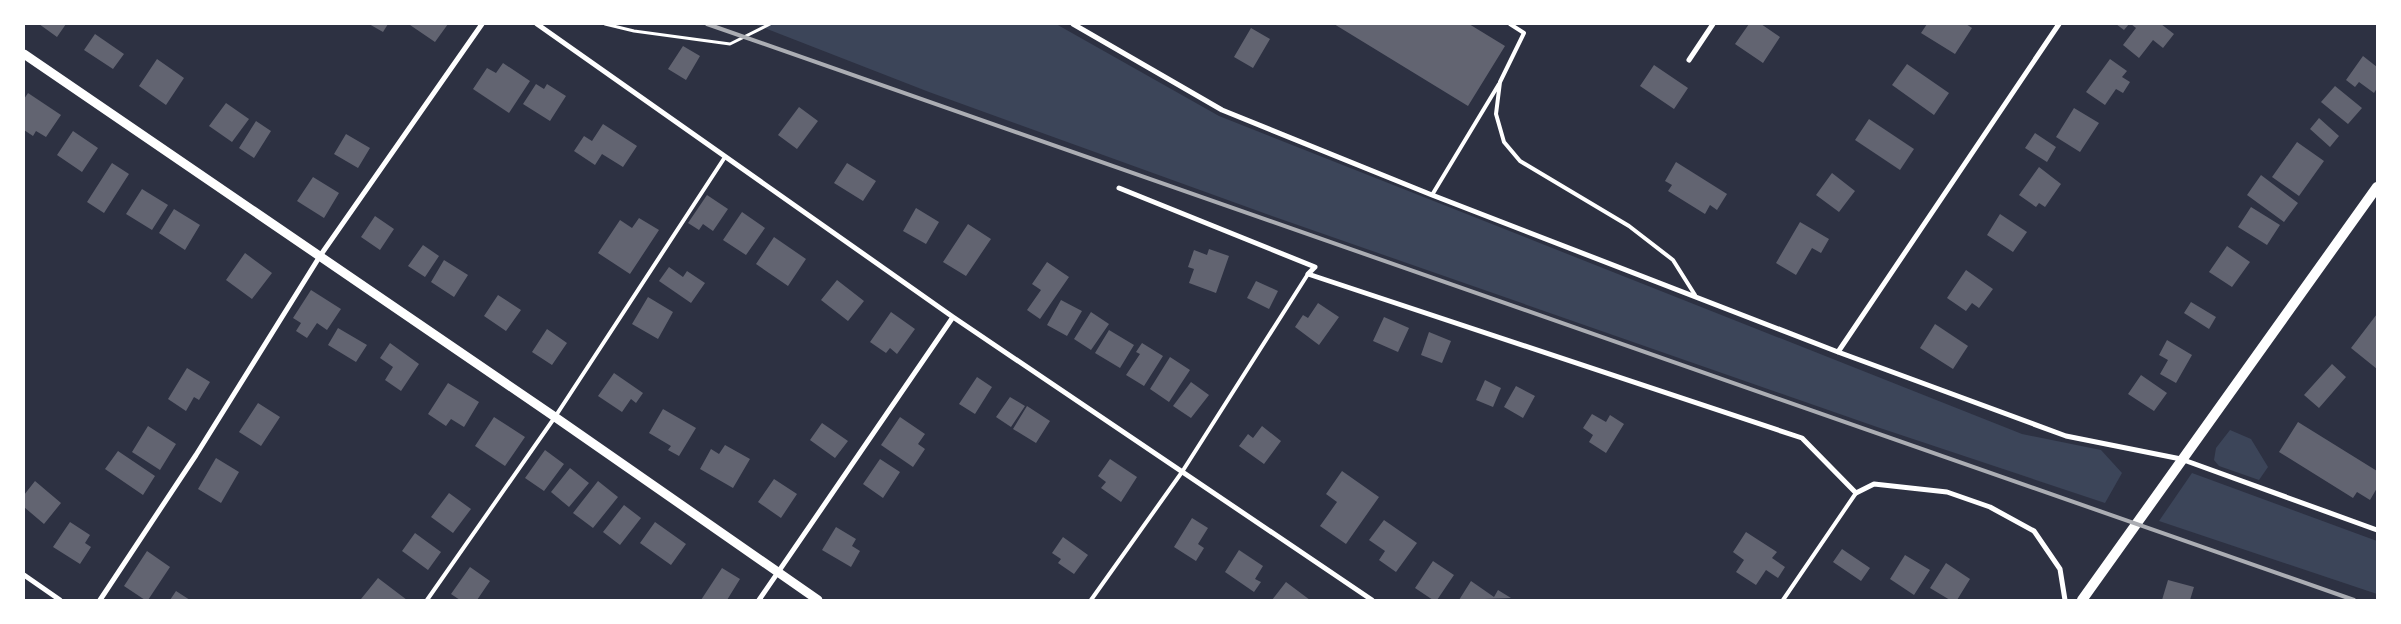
<svg xmlns="http://www.w3.org/2000/svg" width="2401" height="624" font-family="'Alegreya Sans',sans-serif">
<style>
.green{fill:#3c4559}
.building{fill:#626471}
.lines{fill:none;stroke-linecap:round;stroke-linejoin:round}
.path{stroke:#fff;stroke-width:3}
.service{stroke:#fff;stroke-width:4}
.minor{stroke:#fff;stroke-width:5}
.tertiary{stroke:#fff;stroke-width:9}
.secondary{stroke:#fff;stroke-width:10}
.rail{stroke:#abadb3;stroke-width:4}
</style>
<rect width="100%" height="100%" fill="#2d3142"/>
<path class="green" d="M754 24H1056L1219 116 2022 434 2101 450 2122 473 2105 503 1877 427 1272 216 929 92Z
M2230 430 2251 439 2268 467 2259 480 2219 466 2214 460 2216 448Z
M2192 473 2377 541V594L2159 521Z"/>
<path class="building" d="M39 24H66L57 37Z
M369 24H388L383 32Z
M412 24H448L435 42 410 25Z
M1334 24H1469L1505 46 1468 106Z
M1749 24H1761L1780 37 1763 63 1735 44Z
M1927 24H1966L1972 28 1955 54 1921 33Z
M2116 24H2129L2124 30Z
M2131 24H2161L2174 34 2163 48 2153 40 2139 58 2123 45 2136 28Z
M1251 28 1270 39 1253 68 1234 57Z
M95 34 124 54 113 69 84 50Z
M683 46 700 56 686 80 668 69Z
M2363 56 2377 67V88L2374 93 2359 82 2355 87 2346 80Z
M157 59 184 78 166 105 139 86Z
M2110 59 2127 71 2122 77 2130 82 2123 93 2116 89 2105 105 2086 92Z
M503 63 530 81 509 113 473 89 487 68 496 73Z
M1907 64 1949 93 1934 115 1892 85Z
M1654 65 1688 88 1674 109 1640 86Z
M536 84 544 89 547 84 566 96 550 121 523 104Z
M2335 86 2362 108 2348 124 2321 102Z
M28 93 61 115 46 137 36 131 33 136 24 130V99Z
M226 103 249 119 232 142 209 126Z
M799 107 818 121 797 149 778 135Z
M2074 108 2099 123 2080 152 2056 137Z
M2319 118 2339 136 2330 147 2310 129Z
M1869 119 1914 149 1900 170 1855 140Z
M256 121 271 131 254 158 239 148Z
M603 124 637 146 623 167 602 154 595 165 574 151 584 136 592 141Z
M73 131 98 148 82 172 57 155Z
M2035 133 2056 147 2047 162 2025 148Z
M346 134 370 148 358 168 334 154Z
M2297 142 2324 161 2299 196 2272 177Z
M1676 162 1727 194 1717 210 1710 205 1705 214 1668 191 1672 185 1665 181Z
M112 163 129 174 104 213 87 202Z
M847 163 876 181 863 201 834 183Z
M2039 167 2061 184 2045 207 2039 203 2036 207 2019 195Z
M1832 173 1855 191 1839 212 1816 195Z
M2261 175 2298 203 2284 222 2247 195Z
M313 177 339 193 324 218 297 201Z
M142 189 168 205 152 230 126 214Z
M707 195 728 209 713 231 703 224 699 230 688 223Z
M2251 207 2280 225 2267 245 2238 227Z
M916 208 939 222 926 244 903 231Z
M174 209 200 225 185 250 159 233Z
M742 212 765 228 746 255 723 240Z
M2000 214 2027 232 2013 252 1987 235Z
M375 216 394 229 380 250 361 237Z
M639 218 659 230 630 274 598 253 620 220 632 228Z
M1800 222 1829 239 1821 253 1812 248 1796 275 1776 263Z
M968 224 991 239 966 276 943 262Z
M774 237 806 259 788 286 756 264Z
M423 245 439 256 425 277 408 266Z
M2227 246 2250 262 2232 287 2209 272Z
M1209 249 1229 256 1216 293 1189 283 1194 269 1188 267 1194 250 1207 255Z
M245 253 272 273 252 299 226 280Z
M444 260 468 275 454 297 431 282Z
M1047 262 1069 277 1040 319 1027 310 1041 290 1032 284Z
M669 267 683 277 687 271 705 283 691 303 659 281Z
M1966 270 1993 289 1979 308 1972 303 1966 311 1947 298Z
M837 280 864 301 848 321 821 300Z
M1256 281 1278 291 1269 309 1247 298Z
M311 290 341 309 327 330 317 323 307 338 296 331 301 323 293 318Z
M498 295 521 310 506 331 484 316Z
M648 297 673 312 658 339 632 324Z
M1061 300 1082 311 1067 336 1047 325Z
M2191 302 2216 317 2209 329 2184 313Z
M1318 303 1339 317 1319 345 1295 327 1303 315 1308 318Z
M891 312 915 329 897 354 890 348 886 353 870 342Z
M1091 312 1109 324 1091 350 1074 339Z
M2377 314V369L2351 348Z
M1384 317 1409 328 1398 352 1373 341Z
M1935 324 1968 346 1953 369 1920 348Z
M338 328 367 345 356 362 328 345Z
M547 329 567 343 552 365 532 352Z
M1109 330 1134 345 1120 368 1095 353Z
M1429 332 1451 341 1442 363 1421 355Z
M2167 340 2192 355 2176 383 2160 374 2168 360 2159 355Z
M390 343 419 364 401 391 385 380 393 367 380 358Z
M1142 343 1163 356 1144 386 1126 375 1140 354 1136 352Z
M1170 357 1190 370 1169 402 1150 389Z
M2332 364 2346 377 2319 408 2304 395Z
M187 368 210 382 199 400 194 397 186 411 168 399Z
M614 373 643 393 636 403 631 399 622 412 598 396Z
M2141 375 2167 393 2154 411 2128 394Z
M977 377 992 387 975 414 959 404Z
M1485 380 1501 388 1493 407 1476 400Z
M1191 382 1209 395 1191 418 1173 406Z
M448 383 479 402 464 427 451 419 446 426 428 414Z
M1516 386 1535 396 1523 418 1504 407Z
M1010 397 1025 406 1011 427 996 417Z
M258 403 280 417 261 446 239 432Z
M1027 406 1050 421 1036 443 1013 429Z
M663 409 696 428 679 456 668 450 671 446 649 433Z
M1592 414 1606 422 1610 415 1624 424 1606 453 1589 442 1593 435 1583 428Z
M494 417 525 437 505 466 475 446Z
M900 417 925 434 918 444 925 449 913 467 881 445Z
M2298 422 2377 471V488L2370 500 2357 492 2353 498 2279 452Z
M822 423 848 441 835 458 810 440Z
M148 426 176 444 160 470 132 452Z
M1262 426 1281 441 1264 464 1239 446 1248 434 1253 438Z
M725 445 750 459 733 488 700 469 711 449 719 454Z
M545 450 564 464 544 491 525 478Z
M118 451 155 476 143 495 105 469Z
M216 458 239 472 221 503 198 489Z
M880 459 900 472 883 498 863 484Z
M1110 459 1137 477 1121 502 1101 488 1106 482 1098 476Z
M570 468 589 483 569 507 551 492Z
M1342 471 1379 497 1346 544 1320 526 1337 502 1326 494Z
M774 479 797 494 781 518 758 502Z
M35 481 61 503 44 524 24 507V495Z
M598 481 618 497 593 528 573 513Z
M449 493 471 509 453 533 431 517Z
M624 505 641 518 620 545 603 532Z
M1192 518 1208 528 1198 544 1204 548 1196 561 1174 547Z
M1384 520 1417 543 1396 572 1379 560 1385 551 1369 540Z
M70 522 90 535 85 543 91 547 80 564 53 547Z
M655 522 686 544 671 565 640 543Z
M836 527 856 539 852 546 860 551 851 567 822 550Z
M1746 532 1777 552 1772 558 1785 567 1778 578 1766 570 1756 585 1736 572 1744 560 1733 552Z
M415 533 441 552 428 570 402 551Z
M1063 537 1088 555 1074 574 1058 563 1061 559 1052 553Z
M1842 549 1870 568 1861 581 1833 562Z
M1239 550 1263 566 1255 579 1261 582 1254 592 1225 572Z
M147 551 170 567 148 600H145L124 586Z
M1905 555 1930 570 1914 595 1890 579Z
M1433 561 1454 575 1437 600H1433L1415 588Z
M1946 563 1970 579 1957 600H1950L1930 588Z
M470 567 490 581 477 600H460L451 594Z
M722 568 740 579 727 600H701Z
M378 578 407 600 361 599Z
M2168 580 2194 587 2190 600H2162Z
M1471 581 1494 597 1498 590 1511 598 1459 600Z
M1286 582 1310 600H1272Z
M176 591 190 600H170Z"/>
<g class="lines">
<path class="path" d="M605 24 634 31 730 44 770 24"/>
<path class="service" d="M1510 24 1524 33 1500 82 1496 114 1504 142 1520 161 1629 226 1673 260 1695 295
M1432 195 1499 84
M427 600 555 417 725 157
M1091 600 1182 472 1308 274
M1783 600 1856 493"/>
<path class="minor" d="M537 24 953 317 1372 600
M1073 24 1222 110 1432 195 1838 352 2066 436 2181 459 2377 530
M1689 60 1713 24
M1119 188 1315 267 1308 274 1802 438 1856 493 1874 484 1947 492 1990 507 2034 531 2060 569 2065 600
M1838 352 2059 24
M24 575 60 600
M100 600 196 455 320 256 482 24
M759 600 953 317"/>
<path class="tertiary" d="M24 54 555 417 818 600"/>
<path class="secondary" d="M2082 600 2377 187"/>
<path class="rail" d="M707 24 2354 600"/>
</g>
<rect width="2401" height="624" fill="none" stroke="#ffffff" stroke-width="50"/>
</svg>
